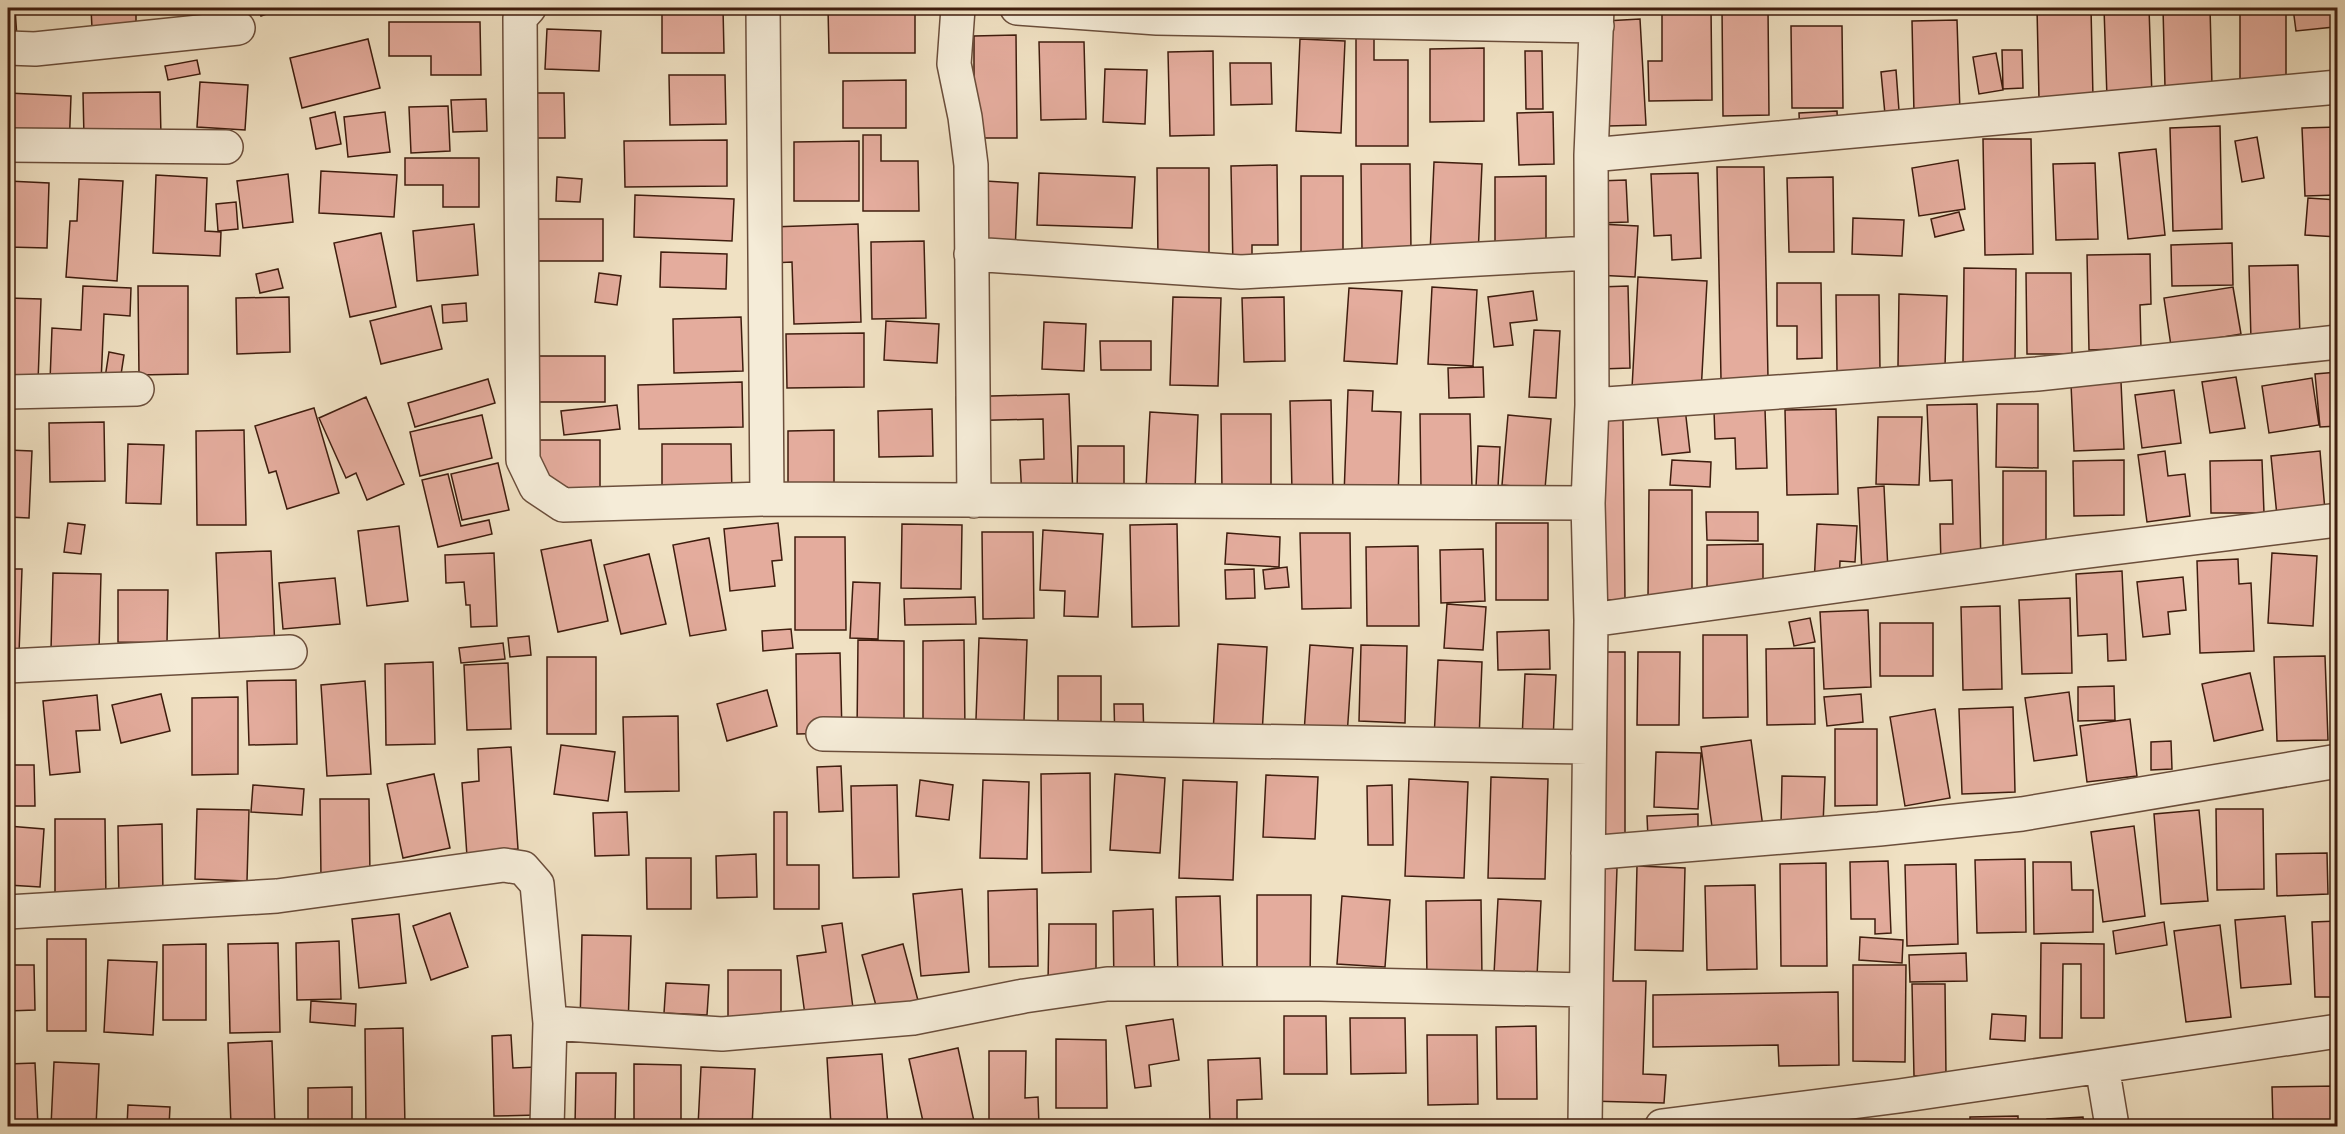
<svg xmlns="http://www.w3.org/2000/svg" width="2345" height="1134" font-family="'Libre Caslon Text',serif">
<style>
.building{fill:#e4ac9d;stroke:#3f1d0e;stroke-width:1.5}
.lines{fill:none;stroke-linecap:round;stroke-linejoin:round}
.street-casing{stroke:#6b4e3b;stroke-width:36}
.street{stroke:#f5ecd8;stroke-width:33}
</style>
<rect width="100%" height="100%" fill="#f0e1c3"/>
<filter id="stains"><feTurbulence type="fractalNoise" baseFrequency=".00333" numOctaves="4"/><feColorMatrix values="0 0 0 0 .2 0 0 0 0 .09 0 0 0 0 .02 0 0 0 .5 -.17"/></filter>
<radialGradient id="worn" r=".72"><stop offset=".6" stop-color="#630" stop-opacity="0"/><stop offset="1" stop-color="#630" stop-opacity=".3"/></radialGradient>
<path class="building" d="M8 8H15L17 38 8 39Z
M91 8H136V27L92 28Z
M258 8H283L261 16Z
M662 8H723L724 53H662Z
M828 8H915V53H829Z
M1662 8H1711L1712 100 1649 101 1648 61H1662Z
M1722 8H1768L1769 115 1723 116Z
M2037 8H2091L2093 98 2039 99Z
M2104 8H2149L2152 97 2107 98Z
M2163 8H2210L2212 86 2165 87Z
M2240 8H2286V86H2240Z
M2293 8H2332L2334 27 2296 31Z
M1640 19 1646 125 1608 126 1605 21Z
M1957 20 1960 113 1914 114 1912 21Z
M389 22H480L481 75H431V56H389Z
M1791 26H1842L1843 108H1792Z
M547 29 601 31 599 71 545 69Z
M1016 35 1017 138H974V36Z
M1356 37H1374V60H1408V146H1356Z
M368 39 380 88 302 108 290 58Z
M1300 39 1345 41 1341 133 1296 131Z
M1039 42H1084L1086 119 1041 120Z
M1484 48V121L1430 122V49Z
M2002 50H2022L2023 88 2003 89Z
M1213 51 1214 135 1170 136 1168 52Z
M1525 51H1542L1543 109H1526Z
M1996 53 2003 90 1979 94 1973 57Z
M197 60 200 74 168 80 165 66Z
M1230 63H1271L1272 104 1231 105Z
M1105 69 1147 70 1145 124 1103 122Z
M1896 70 1900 124 1886 125 1881 72Z
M669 75H725L726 124 670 125Z
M906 80V128H843V81Z
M200 82 248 85 245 130 197 127Z
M160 92 161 137 84 138 83 93Z
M8 93 71 96 69 150 8 147Z
M529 93H564L565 138H529Z
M486 99 487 131 453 132 451 100Z
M448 106 450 151 411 153 409 107Z
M1837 111 1838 135 1800 136 1799 113Z
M335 112 341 144 316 149 310 118Z
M385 112 390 152 348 157 344 117Z
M1553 112 1554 164 1519 165 1517 113Z
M2220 126 2222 229 2173 231 2170 128Z
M2338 127V195L2305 196 2302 128Z
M863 135H881V161H918L919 211H863Z
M2257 137 2264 178 2242 182 2235 141Z
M1983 139H2031L2033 254 1985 255Z
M727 140V186L625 187 624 141Z
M859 141V201H794V142Z
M2156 149 2165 235 2128 239 2119 153Z
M405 158H479V207H443V185H405Z
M1958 160 1965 209 1919 216 1912 168Z
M1434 162 1482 164 1478 256 1430 254Z
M2095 163 2098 239 2056 240 2053 164Z
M1361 164H1410L1411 251H1362Z
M1277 165 1278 245H1252V268H1233L1231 166Z
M1717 167H1764L1768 378 1721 379Z
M1157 168H1209V260H1158Z
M321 171 397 175 394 217 319 213Z
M1039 173 1135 177 1132 228 1037 225Z
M1698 173 1701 258 1672 260 1671 235 1654 236 1651 174Z
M288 174 293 222 243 228 237 181Z
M156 175 207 178 205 231 221 232 220 256 153 253Z
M1301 176H1343V253H1301Z
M1546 176V257H1495V177Z
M557 177 582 179 580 202 556 201Z
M1833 177 1834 252H1789L1787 178Z
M79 179 123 181 117 281 66 277 70 221H77Z
M969 180 1018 183 1015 252 965 250Z
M1626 180 1628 222 1600 223 1598 181Z
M8 181 49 183 47 248 8 247Z
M635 195 734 199 732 241 634 237Z
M2308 198 2338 200V237L2305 235Z
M236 202 238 229 218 231 216 204Z
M1959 212 1964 230 1935 237 1931 219Z
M1853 218 1904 220 1902 256 1852 254Z
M536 219H603V261H536Z
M474 224 478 275 417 281 413 231Z
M858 224 861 322 794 324 792 262 772 263 771 227Z
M1599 224 1638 226 1635 277 1596 275Z
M381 233 396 307 350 317 334 243Z
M924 241 926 318 872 319 871 242Z
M2232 243 2233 285 2172 286 2171 245Z
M661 252 727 254 726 289 660 287Z
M2150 254 2151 304 2140 305 2141 348 2089 350 2087 255Z
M2298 265 2300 339 2251 340 2249 266Z
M1964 268 2016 269 2015 362H1963Z
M278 269 283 288 260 293 256 274Z
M599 273 621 276 617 305 595 302Z
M2026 273H2071L2072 354H2027Z
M1638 277 1707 281 1701 393 1632 388Z
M1777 283H1821L1822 358 1797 359V326H1777Z
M83 286 131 288 130 316 104 314 101 383 50 381 52 328 81 330Z
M138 286H188V374L139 375Z
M1628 286 1630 368 1601 369 1599 287Z
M1432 287 1477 290 1473 366 1428 364Z
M2233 287 2241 334 2171 346 2164 298Z
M1349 288 1402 291 1397 364 1344 361Z
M1533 291 1537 320 1510 323 1513 345 1494 347 1488 297Z
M1899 294 1947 296 1945 367 1898 366Z
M1836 295H1879L1880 370 1837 371Z
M289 297 290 352 237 354 236 298Z
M1173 297 1221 298 1218 386 1170 385Z
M1284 297 1285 361 1244 362 1242 298Z
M8 298 41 299 38 382 8 381Z
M2338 298V324H2336L2331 299Z
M466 303 467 321 443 323 442 305Z
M431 306 442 349 381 364 370 321Z
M741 317 743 371 674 373 673 319Z
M886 321 939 324 937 363 884 360Z
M1044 322 1086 324 1084 371 1042 369Z
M1534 330 1560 331 1556 398 1529 397Z
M864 333V387L787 388 786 334Z
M1100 341H1151V370H1101Z
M109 352 124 355 120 381 105 378Z
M527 356H605V402H527Z
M1483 367 1484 397 1449 398 1448 368Z
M2338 372V426L2320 427 2315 374Z
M2236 377 2245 428 2210 433 2202 382Z
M2312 378 2319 425 2269 433 2262 386Z
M488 379 495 403 415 427 408 403Z
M742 382 743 427 639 429 638 385Z
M2121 382 2124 449 2074 451 2071 384Z
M1348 390 1373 391 1372 411 1401 412 1398 497 1344 495Z
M2174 390 2181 443 2142 448 2135 395Z
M1069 394 1073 497 1022 498 1020 460 1044 459 1043 419 957 421 956 397Z
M366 397 404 484 367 500 356 473 346 478 319 418Z
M1331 400 1333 491 1292 492 1290 401Z
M1977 404 1981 564 1941 565 1940 524H1953L1952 480 1930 481 1927 405Z
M1997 404H2038V468L1996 467Z
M617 405 620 429 564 435 561 411Z
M314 408 339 493 287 509 276 471 269 473 255 426Z
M1685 408 1690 452 1662 455 1657 412Z
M932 409 933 456 879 457 878 411Z
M1765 409 1767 468 1736 469 1735 438 1715 439 1714 411Z
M1836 409 1838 494 1787 495 1785 410Z
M1150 412 1198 415 1195 490 1146 488Z
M1221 414H1271V489L1222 490Z
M1420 414H1470L1472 488 1421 489Z
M482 415 492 458 420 476 410 432Z
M1508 415 1551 419 1545 489 1502 485Z
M1878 417H1922L1919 485 1876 484Z
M1595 419H1623L1625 600H1597Z
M104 422 105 481 50 482 49 423Z
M244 430 246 525H197L196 431Z
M834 430V491H788V431Z
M536 440H600V490L536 491Z
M128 444 164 445 161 504 126 503Z
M662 444H731L732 495H662Z
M1078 446H1124V493L1077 492Z
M1478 446 1500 447 1498 488 1476 487Z
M8 450 32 451 29 518 8 517Z
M2165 451 2168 476 2185 474 2190 516 2147 522 2138 455Z
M2320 451 2325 511 2277 516 2271 456Z
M1672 460 1711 462 1710 487 1670 485Z
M2124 460V515L2074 516 2073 461Z
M2262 460 2264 513H2211L2210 461Z
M498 463 509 510 462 520 451 474Z
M2003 471H2046V546L2003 547Z
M448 474 461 526 489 520 492 534 438 547 422 480Z
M1884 486 1888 571 1862 573 1858 488Z
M1649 490H1692V598H1648Z
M1706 512H1758V541L1707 540Z
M68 523 85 525 81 554 64 552Z
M778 523 782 560 772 561 775 586 730 591 724 529Z
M1496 523H1548V600H1496Z
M902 524 962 525 961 589 901 588Z
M1177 524 1179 626 1132 627 1130 525Z
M1817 524 1857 526 1855 562 1840 561 1839 586 1814 585Z
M399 526 408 601 367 606 358 531Z
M1043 530 1103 534 1098 617 1064 616 1065 591 1040 590Z
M982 532H1033L1034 618 983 619Z
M1227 533 1280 537 1279 567 1225 564Z
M1300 533H1350L1351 608 1302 609Z
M795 537H845L846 630H795Z
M709 538 726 630 690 636 673 545Z
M591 540 608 621 558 632 541 550Z
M1763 544V588H1707V545Z
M1418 546 1419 626H1367L1366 547Z
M1483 549 1485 601 1441 603 1440 550Z
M271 551 275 651 220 653 216 553Z
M494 553 497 626 471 627 470 605H466L464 582 446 583 445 555Z
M2272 553 2317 556 2313 626 2268 623Z
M649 554 666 624 621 634 604 565Z
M2238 559 2239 584 2251 583 2254 651 2200 653 2197 561Z
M1287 567 1289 587 1265 589 1263 570Z
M8 569H22L19 654H8Z
M1254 569 1255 598 1226 599 1225 570Z
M2122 571 2126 660 2108 661 2107 634 2078 636 2076 574Z
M53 573 101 574 99 651 51 650Z
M2183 577 2186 610 2168 612 2170 634 2143 637 2137 582Z
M335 578 340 624 283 629 279 583Z
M853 582 880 583 878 639 850 638Z
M118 590H168L167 643 118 642Z
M975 597 976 624 905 625 904 599Z
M2070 598 2072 673 2022 674 2019 600Z
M1447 604 1486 607 1483 650 1444 648Z
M2000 606 2002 689 1963 690 1961 607Z
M1868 610 1871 687 1824 689 1820 612Z
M1810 618 1815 642 1794 646 1789 622Z
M1880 623H1933V676H1880Z
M791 629 793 648 763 651 762 631Z
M1549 630 1550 669 1498 670 1497 632Z
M1703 635H1747L1748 717 1703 718Z
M529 636 531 655 510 657 508 638Z
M979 638 1027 640 1023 747 975 746Z
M858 640 904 641V733H857Z
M964 640 965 732 923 733V641Z
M503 643 505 659 461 663 459 648Z
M1218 644 1267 647 1262 735 1213 733Z
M1310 645 1353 648 1347 736 1304 733Z
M1361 645 1407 646 1405 723 1359 721Z
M1814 648 1815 724 1767 725 1766 649Z
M1590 652H1625V840H1591Z
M1638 652H1680L1679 725H1637Z
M840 653 842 733 797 734 796 654Z
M2325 656 2328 740 2277 741 2274 657Z
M547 657H596V734H547Z
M1438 660 1482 662 1479 740 1434 738Z
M433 662 435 744 386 745 385 664Z
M508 663 511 729 467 730 464 665Z
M2250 673 2263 730 2214 741 2202 684Z
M1525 674 1556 675 1552 762 1521 761Z
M1058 676H1101V740L1058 739Z
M296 680 297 744 249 745 247 681Z
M365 681 371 774 327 776 321 685Z
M2114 686 2115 720 2078 721V687Z
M767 690 777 726 727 741 717 704Z
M2069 692 2077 755 2034 761 2025 698Z
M161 694 170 731 121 743 112 705Z
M1861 694 1863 722 1827 726 1824 697Z
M97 695 100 730 76 731 80 772 50 775 43 701Z
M238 697V774L192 775V698Z
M1114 704H1143L1144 741H1115Z
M2013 707 2015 792 1962 794 1959 709Z
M1935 709 1950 798 1905 806 1890 717Z
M8 712H10L12 763H8Z
M678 716 679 791 625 792 623 717Z
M2130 719 2137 776 2087 782 2080 726Z
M1835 729H1877V805L1835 806Z
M1751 740 1763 827 1713 834 1701 747Z
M2171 741 2172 769 2151 770V742Z
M561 745 615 752 608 801 554 794Z
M511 747 518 849 495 851 468 871 462 783 479 781 478 749Z
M1656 752 1701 753 1698 809 1654 807Z
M8 765H34L35 806H8Z
M841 766 843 811 819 812 817 767Z
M1090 773 1091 872 1042 873 1041 774Z
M434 774 450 848 403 858 387 784Z
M1115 774 1165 778 1160 853 1110 850Z
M1266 775 1318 777 1315 839 1263 837Z
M1782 776 1825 777 1823 825 1781 824Z
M1491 777 1548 779 1545 879 1488 878Z
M1409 779 1468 782 1464 878 1405 876Z
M920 780 953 785 949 820 916 816Z
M983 780 1029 782 1027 859 980 858Z
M1183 780 1237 782 1233 880 1179 878Z
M253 785 304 789 302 815 251 812Z
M897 785 899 877 853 878 851 786Z
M1392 785 1393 845H1368L1367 786Z
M320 799H369L370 877 321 878Z
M197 809 249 810 247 881 195 879Z
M2216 809H2263L2264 889 2217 890Z
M2199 810 2208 901 2161 904 2154 814Z
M627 812 629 855 595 856 593 813Z
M774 812H787V865H819V909H774Z
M1698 814V836L1648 838 1647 816Z
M55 819H105L106 902H55Z
M162 824 163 896 119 897 118 826Z
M8 826 44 829 40 887 8 885Z
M2134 826 2145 916 2103 922 2091 832Z
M2327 853 2328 894 2277 896 2276 854Z
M756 854 757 897 717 898 716 856Z
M646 858H691V909H647Z
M2025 859 2026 932 1977 933 1975 860Z
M1888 861 1891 933 1875 934V919H1851L1850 862Z
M2033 862H2071L2072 890H2093V932L2034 934Z
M1826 863 1827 966H1781L1780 864Z
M1956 864 1958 944 1907 946 1905 865Z
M1637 866 1685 868 1683 951 1635 950Z
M1596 868H1617L1613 981H1646L1643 1074 1666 1075 1664 1103 1589 1101Z
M1755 885 1757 969 1707 970 1705 886Z
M962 889 969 972 921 976 913 894Z
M1037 889 1038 966 989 967 988 891Z
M1257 895H1311L1310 981H1257Z
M1220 896 1223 977 1178 979 1176 897Z
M1342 896 1390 900 1385 967 1337 964Z
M1498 899 1541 901 1537 976 1494 974Z
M1481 900 1482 978 1427 979 1426 901Z
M1153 909 1155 987 1114 988 1113 911Z
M450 913 468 967 431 980 413 926Z
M399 914 406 983 359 988 352 919Z
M2285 916 2291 984 2241 988 2235 920Z
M2338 921V997H2315L2312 922Z
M2164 922 2167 945 2116 954 2113 931Z
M842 923 853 1008 805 1015 797 956 826 952 822 926Z
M1049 924H1096V984L1048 983Z
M2220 925 2231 1017 2186 1022 2174 931Z
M582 935 631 936 628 1027 580 1026Z
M1860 937 1903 940 1902 963 1859 960Z
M47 939H86V1031H47Z
M339 941 341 999 297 1000 296 943Z
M278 943 280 1032 230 1033 228 944Z
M2041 943 2104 944V1018H2081V964H2063L2062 1038H2040Z
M206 944V1020H163V945Z
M903 944 920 1008 880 1020 862 955Z
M1966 953 1967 981 1910 982 1909 955Z
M108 960 157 962 153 1035 104 1032Z
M8 965H34L35 1010 8 1011Z
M1853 965H1906L1905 1062 1853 1061Z
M728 970H781V1021L728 1022Z
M666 983 709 985 707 1015 664 1013Z
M1912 984H1945L1946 1076H1914Z
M1838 992 1839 1065 1779 1066 1778 1045 1653 1047V995Z
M311 1001 356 1004 355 1026 310 1022Z
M1992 1014 2026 1016 2025 1041 1990 1039Z
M1284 1016H1326L1327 1074H1284Z
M1350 1018H1405L1406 1073 1351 1074Z
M1173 1019 1179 1060 1149 1065 1151 1086 1135 1088 1126 1026Z
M1536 1026 1537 1099H1497L1496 1027Z
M403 1028 405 1126H366L365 1029Z
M511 1035 513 1068 537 1067 539 1115 494 1116 492 1036Z
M1427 1035H1477L1478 1104 1428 1105Z
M1056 1039 1106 1040 1107 1108H1056Z
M272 1041 275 1126H231L228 1043Z
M958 1048 975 1126H924L909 1059Z
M989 1051H1026L1025 1098 1038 1097 1039 1126H989Z
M882 1054 888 1126H831L827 1058Z
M1260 1058 1262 1099 1237 1100V1122L1210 1123 1208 1060Z
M54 1062 99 1064 96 1126H51Z
M35 1063 38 1126H8V1064Z
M634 1064 681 1065V1126H634Z
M701 1067 755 1069 752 1126H698Z
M576 1073H616L615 1126H575Z
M2338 1086V1126H2324V1124H2273L2272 1087Z
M352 1087V1126H308V1088Z
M128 1105 170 1107 169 1126H127Z
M2018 1116V1126H1970V1117Z
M2083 1117 2084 1126H2047V1119Z"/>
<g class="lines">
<g class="street-casing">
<path id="street" d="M529 8 520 18 523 460 536 487 563 505 767 499 1588 503
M763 8 767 499
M958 8 954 64 965 117 971 165 974 501
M1017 8 1157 18 1597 26
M8 48 35 49 238 28
M8 145 226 147
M1591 155 2338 87
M971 254 1241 272 1590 253
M8 392 137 389
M1592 405 2037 374 2338 342
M1591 620 2073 553 2338 520
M8 666 290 652
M823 734 1588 747
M1588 853 1879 829 2022 814 2338 761
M8 912 277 896 504 865 523 868 537 884 550 1023 547 1126
M550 1023 722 1034 913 1018 1024 996 1107 984H1320L1586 990
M2102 1066 2112 1126
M1585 1126 1591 620 1588 503 1592 405 1591 155 1597 8
M1662 1126 1899 1096 2338 1031"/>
</g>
<use href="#street" class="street"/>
</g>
<rect width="2345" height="1134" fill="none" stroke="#f0e1c3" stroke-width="30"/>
<rect x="9" y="9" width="2327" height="1116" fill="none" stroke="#3f1d0e" stroke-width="3"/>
<rect x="15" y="15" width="2315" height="1104" fill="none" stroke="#3f1d0e" stroke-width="1.5"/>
<rect width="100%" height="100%" filter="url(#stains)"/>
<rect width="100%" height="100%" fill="url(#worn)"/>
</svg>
